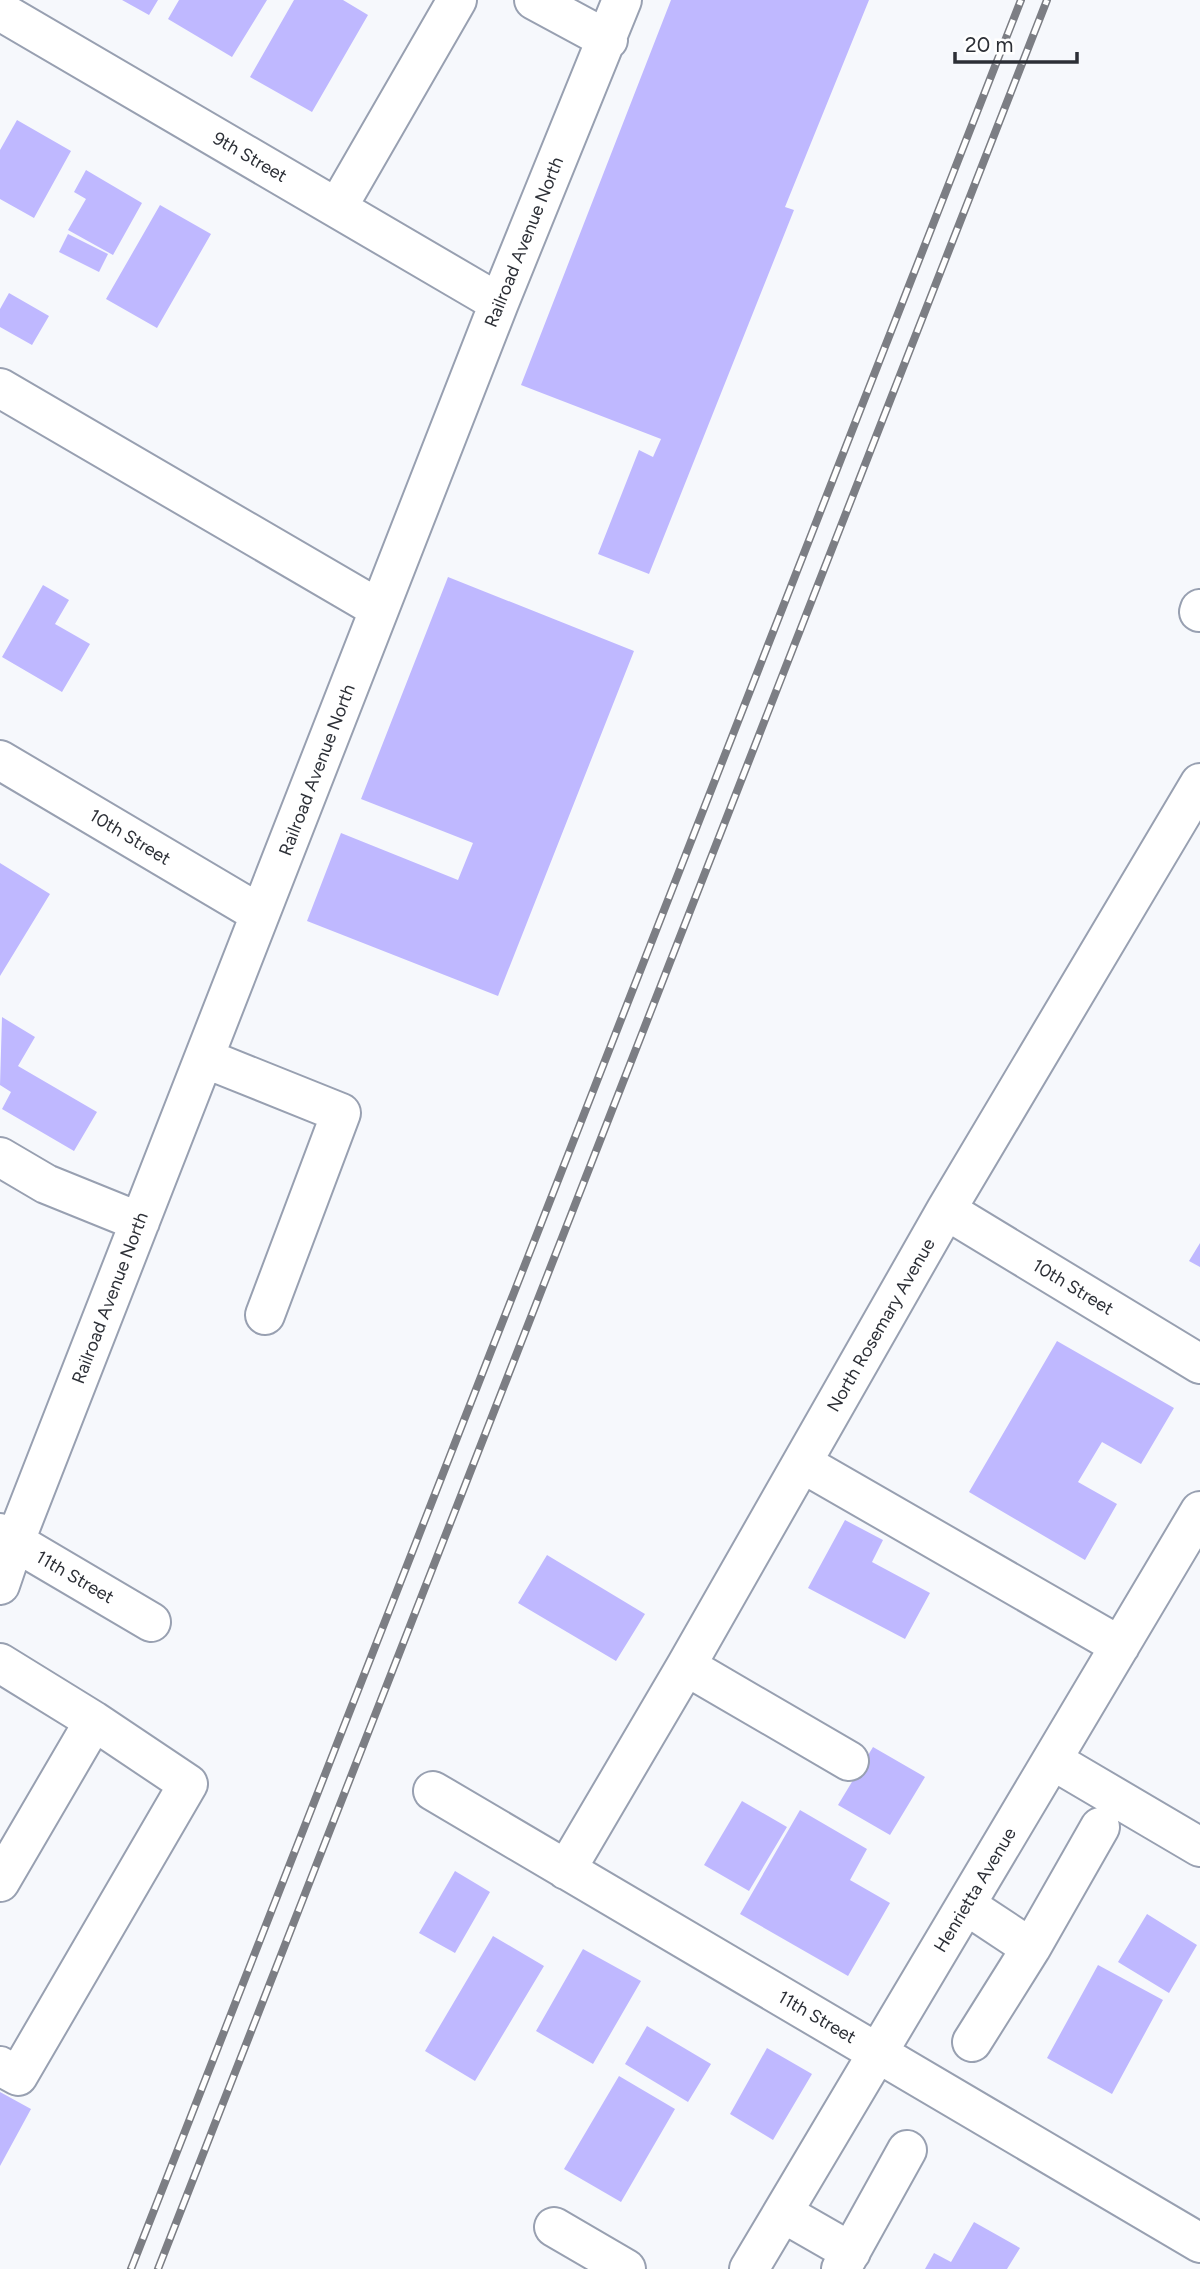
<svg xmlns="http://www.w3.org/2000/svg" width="1200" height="2269" font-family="Figtree,sans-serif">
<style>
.building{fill:#bfb8ff}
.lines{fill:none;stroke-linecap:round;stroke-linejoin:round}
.minor-casing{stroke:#98a0b1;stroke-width:42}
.minor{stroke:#fff;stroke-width:38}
.rail-casing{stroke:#7c7e84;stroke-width:8}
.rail{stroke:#fff;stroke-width:5;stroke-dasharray:16;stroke-linecap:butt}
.labels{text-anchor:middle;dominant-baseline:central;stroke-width:5;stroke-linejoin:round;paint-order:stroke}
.street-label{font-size:18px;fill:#2c2f36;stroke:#fff}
</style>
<rect width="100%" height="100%" fill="#f6f8fc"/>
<path class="building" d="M122 0H158L149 15Z
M179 0H267L232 57 168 19Z
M294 0H343L368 15 312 112 250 77Z
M671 0H869L785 207 794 210 649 574 598 554 639 450 653 457 661 439 521 385Z
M17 120 71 151 34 218 0 199V150Z
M86 170 142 203 113 255 68 230 86 199 74 192Z
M160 205 211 234 157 328 106 299Z
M68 234 108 254 99 272 59 252Z
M9 293 49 316 32 345 0 327V309Z
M448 577 634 651 498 996 307 921 341 833 458 880 473 843 361 799Z
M43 585 69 600 55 624 90 644 62 692 2 657Z
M0 863 50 894 0 976Z
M2 1017 35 1037 18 1066 97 1112 74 1151 2 1109 11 1092 0 1085Z
M1200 1243V1267L1189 1261Z
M1057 1341 1174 1408 1141 1464 1102 1442 1078 1482 1117 1504 1085 1560 969 1492Z
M845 1520 883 1540 872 1562 930 1593 905 1639 808 1588Z
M547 1555 645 1614 616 1661 518 1603Z
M873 1747 925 1777 890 1835 838 1805Z
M742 1801 787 1827 749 1891 704 1865Z
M800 1810 867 1849 850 1880 890 1903 848 1976 740 1914Z
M455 1871 490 1892 455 1953 419 1933Z
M1147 1914 1197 1945 1169 1993 1118 1962Z
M493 1936 544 1966 475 2081 425 2051Z
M583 1949 641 1981 593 2064 536 2031Z
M1098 1965 1163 2000 1112 2094 1047 2058Z
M647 2026 711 2064 688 2102 625 2064Z
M767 2048 812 2074 773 2140 730 2114Z
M619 2076 675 2109 621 2202 564 2169Z
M0 2092 31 2109 0 2166Z
M974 2222 1020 2248 1007 2269H925L934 2253 951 2262Z"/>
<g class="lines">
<g class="minor-casing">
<path id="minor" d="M534 0 608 40
M0 11 499 303
M337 208 457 0
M0 388 379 609
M1199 612 1200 609
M0 760 260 914
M204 1058 341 1113 265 1315
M0 1157 46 1184 140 1222
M946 1210 1200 1364
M802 1463 1120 1646
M0 1533 151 1622
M0 1585 15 1541 499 303 622 0
M0 1663 94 1721 0 1882
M686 1666 849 1761
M1052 1760 1200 1847
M433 1791 1200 2243
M566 1870 686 1666 946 1210 1200 783
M966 1905 1031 1948 972 2042
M1031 1948 1100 1827
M0 2066 18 2076 188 1784 94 1721
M783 2213 851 2252
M554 2227 626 2269
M749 2269 1200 1511
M841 2269 907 2150"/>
</g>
<use href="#minor" class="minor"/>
<g class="rail-casing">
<path id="rail" d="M131 2269 1021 0
M158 2269 1047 0"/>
</g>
<use href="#rail" class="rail"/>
</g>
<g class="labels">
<g class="street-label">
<text transform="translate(250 157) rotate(30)">9th Street</text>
<text transform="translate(524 242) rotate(-68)">Railroad Avenue North</text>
<text transform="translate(317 770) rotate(-69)">Railroad Avenue North</text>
<text transform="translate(130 837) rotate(31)">10th Street</text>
<text transform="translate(1073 1287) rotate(31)">10th Street</text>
<text transform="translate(110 1298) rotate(-69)">Railroad Avenue North</text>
<text transform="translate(881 1325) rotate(-60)">North Rosemary Avenue</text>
<text transform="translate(75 1577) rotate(30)">11th Street</text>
<text transform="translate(975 1890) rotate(-59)">Henrietta Avenue</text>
<text transform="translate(817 2017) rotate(30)">11th Street</text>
</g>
</g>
<path d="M955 52v10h122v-10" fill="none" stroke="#2c2f36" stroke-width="3.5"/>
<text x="965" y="52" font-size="21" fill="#2c2f36" stroke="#ffffff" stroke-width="5" paint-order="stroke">20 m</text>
</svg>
